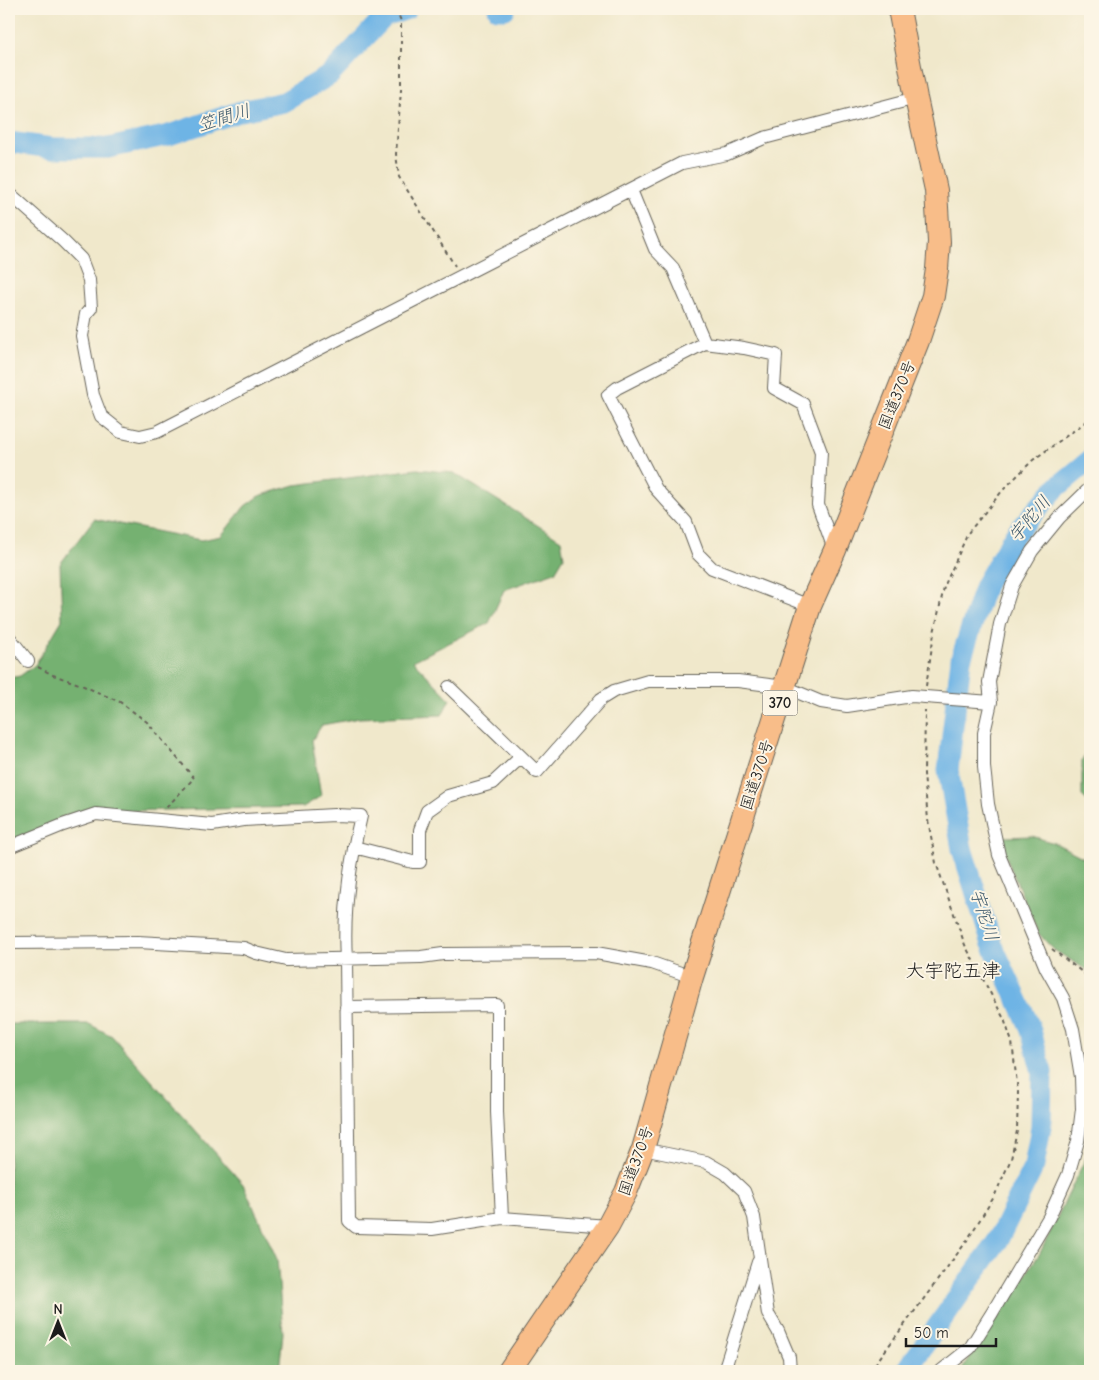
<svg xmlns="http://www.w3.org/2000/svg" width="1099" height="1380" font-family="'Comic Neue','Klee One',sans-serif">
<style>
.forest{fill:#74b171;stroke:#486646}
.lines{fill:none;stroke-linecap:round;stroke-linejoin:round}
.river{stroke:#6eb4e5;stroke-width:21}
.street-casing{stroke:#666359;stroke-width:14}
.highway-casing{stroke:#666359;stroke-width:24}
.path{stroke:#666359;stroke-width:2;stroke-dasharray:4 4;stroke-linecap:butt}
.street{stroke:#fff;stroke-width:12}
.highway{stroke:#f8bd89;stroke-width:22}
.labels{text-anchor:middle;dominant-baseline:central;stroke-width:4;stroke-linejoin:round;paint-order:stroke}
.shield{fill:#fcf5e5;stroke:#5f5d58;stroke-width:1}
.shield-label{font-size:15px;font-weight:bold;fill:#1c1c1c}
.street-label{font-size:16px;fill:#1c1c1c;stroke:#fcf5e5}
.water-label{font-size:18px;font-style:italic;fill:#3d596c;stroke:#fcf5e5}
.quarter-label{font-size:19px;fill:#1c1c1c;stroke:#fcf5e5}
</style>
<rect width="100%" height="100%" fill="#fcf5e5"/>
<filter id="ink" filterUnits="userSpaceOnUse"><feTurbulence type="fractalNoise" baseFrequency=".02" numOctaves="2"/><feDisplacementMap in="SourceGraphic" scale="10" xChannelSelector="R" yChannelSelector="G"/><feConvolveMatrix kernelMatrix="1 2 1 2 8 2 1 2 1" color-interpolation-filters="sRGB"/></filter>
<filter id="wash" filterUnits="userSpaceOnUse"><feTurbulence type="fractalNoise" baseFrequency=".0096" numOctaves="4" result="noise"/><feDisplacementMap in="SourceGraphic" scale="20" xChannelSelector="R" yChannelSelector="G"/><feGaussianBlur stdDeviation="1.12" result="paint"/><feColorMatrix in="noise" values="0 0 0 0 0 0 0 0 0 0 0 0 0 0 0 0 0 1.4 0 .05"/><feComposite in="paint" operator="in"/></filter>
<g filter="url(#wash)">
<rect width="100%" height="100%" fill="#f0e8cb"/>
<path class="forest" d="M417 469 454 473 561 540 564 557 555 572 504 590 489 623 413 661 450 699 442 715 359 718 322 725 312 740 321 796 303 807 77 812 60 818 9 851V678L20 676 35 665 62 620 60 564 94 519 201 540 221 536 245 506 259 496 295 485Z
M1090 748V802H1088L1082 796V760Z
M1032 836 1057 844 1090 861V972L1054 950 1038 933 1004 852V837Z
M9 1024H89L112 1036 243 1184 277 1259 283 1333 279 1371H9Z
M1090 1149V1371H961L1040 1253Z"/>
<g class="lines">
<path class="river" d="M498 9H505
M9 142 52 148H108L169 135 241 111 284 102 330 75 384 17 407 9
M906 1371 998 1240 1034 1166 1041 1127 1042 1072 1030 1027 992 944 962 849 948 770 961 659 985 585 1015 534 1056 488 1090 460"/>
</g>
</g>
<g filter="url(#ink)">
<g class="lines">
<g class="street-casing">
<path id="street" d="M631 190 655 249 673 268 705 343
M9 193 63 241 81 259 89 280 91 308 86 314 82 336 93 395 101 416 121 432 140 436 157 432 682 163 727 154 764 138 916 98
M810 606 712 568 698 554 686 522 656 489 608 395 617 388 705 343 744 348 776 355 774 388 803 404 821 452 818 505 834 549
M9 637 28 661
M449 687 537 772 601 699 614 691 648 681H738L785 687 821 702 847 706 912 696 991 702
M9 847 63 825 96 814 212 825 244 820 334 815 361 816C350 862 343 911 346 959L349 1221 356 1227 432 1229 502 1218 608 1226
M354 847 413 862H420V830L427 811 448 796 493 783 521 757
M9 943 138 942 244 948 256 953 286 960 421 957 443 954 596 953 652 963 692 977
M346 1007 497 1005V1112L502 1218
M643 1149 706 1162 725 1173 744 1191 754 1217 768 1314 778 1331 789 1357 790 1371
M724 1371 758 1262
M941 1371 970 1348 992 1313 1049 1217 1068 1175 1078 1141 1082 1109 1081 1077 1073 1029 1063 998 1046 968 999 855 988 804 984 767V733L991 702 989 682 1000 624 1012 586 1032 551 1059 518 1090 488"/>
</g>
<g class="highway-casing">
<path id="highway" d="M509 1371 608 1226 626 1192 643 1149 692 977 810 606 835 550 918 341 933 296 937 269 939 242 936 190 916 98 899 9"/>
</g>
<path class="path" d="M396 9 401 21V90L396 154 399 177 455 266
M38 667 53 675 79 684 120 702 147 722 194 778 165 809
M926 686 934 633 944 587 968 533 1003 490 1033 460 1090 419
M1052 949 1090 978
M870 1371 966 1242 994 1197 1011 1159 1017 1131 1018 1092 1012 1042 1004 1019 965 945 936 863 928 820 924 774 925 710"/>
<use href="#street" class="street"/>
<use href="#highway" class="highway"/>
</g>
</g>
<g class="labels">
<rect class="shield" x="762.5" y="690.5" width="35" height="25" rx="4"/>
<g class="shield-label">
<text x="780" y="703">370</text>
</g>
<g class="street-label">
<text transform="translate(897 395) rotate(-68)">国道370号</text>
<text transform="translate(757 775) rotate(-72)">国道370号</text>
<text transform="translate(636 1161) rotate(-70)">国道370号</text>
</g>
<g class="water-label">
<text transform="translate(224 118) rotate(-17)">笠間川</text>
<text transform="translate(1030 519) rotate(-50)">宇陀川</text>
<text transform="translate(984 915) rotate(72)">宇陀川</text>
</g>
<g class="quarter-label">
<text x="953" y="971">大宇陀五津</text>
</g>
</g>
<rect width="1099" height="1380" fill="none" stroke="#fcf5e5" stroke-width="30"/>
<g transform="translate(58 1322)" stroke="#fcf5e5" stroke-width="4" paint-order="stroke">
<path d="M0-4L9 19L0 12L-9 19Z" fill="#1c1c1c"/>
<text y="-8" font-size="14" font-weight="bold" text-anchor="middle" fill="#1c1c1c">N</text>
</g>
<path d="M906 1338v8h90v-8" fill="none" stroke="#1c1c1c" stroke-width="2.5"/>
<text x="914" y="1338" font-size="15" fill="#1c1c1c" stroke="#fcf5e5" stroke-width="4" paint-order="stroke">50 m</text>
</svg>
